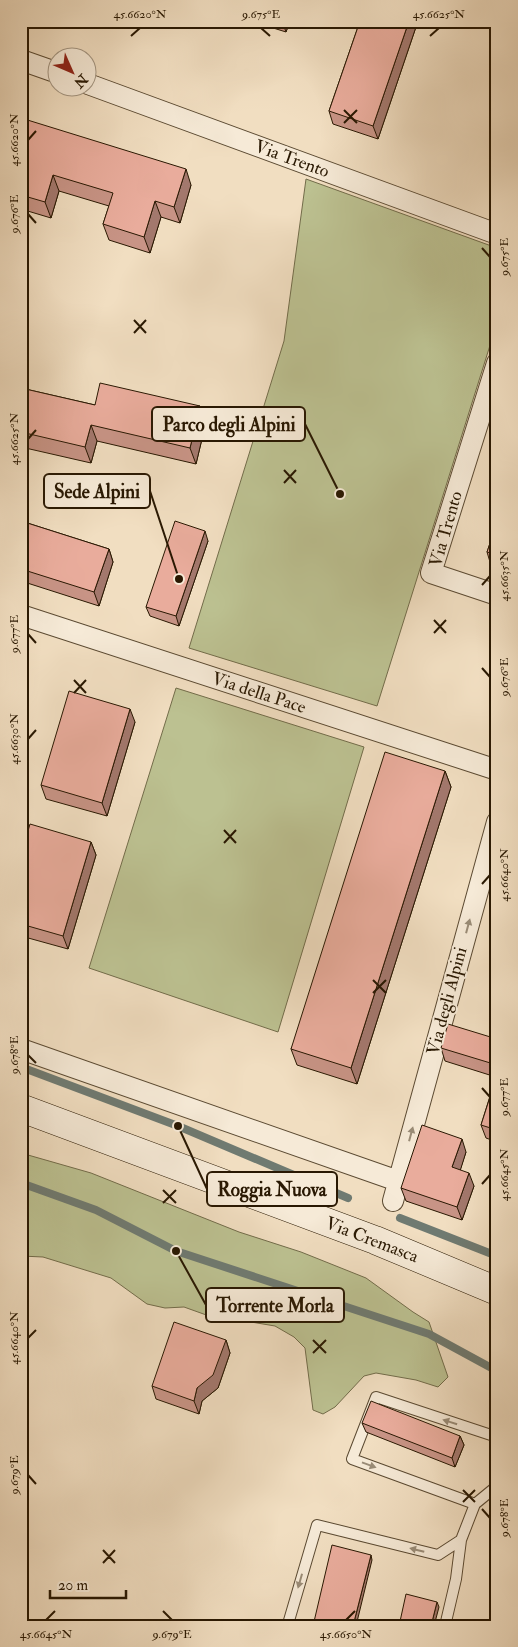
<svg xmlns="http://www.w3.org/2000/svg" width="518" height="1647" font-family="'IM FELL Double Pica',serif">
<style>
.green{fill:#bcc191;stroke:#726c4a}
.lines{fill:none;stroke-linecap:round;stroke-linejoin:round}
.stream{stroke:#6f7a71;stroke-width:8}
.service-casing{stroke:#5b4a32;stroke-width:12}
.minor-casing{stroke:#5b4a32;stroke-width:22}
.secondary-casing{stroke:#291802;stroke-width:29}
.service{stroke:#f6ead7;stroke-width:10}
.minor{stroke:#f6ead7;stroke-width:20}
.secondary{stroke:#f6ead7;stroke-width:28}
.wall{fill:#c89486;stroke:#291802}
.shaded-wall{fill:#a3786d;stroke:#291802}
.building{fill:#e9ac9c;stroke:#291802}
.oneway{fill:#9a8c77}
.ticks{fill:none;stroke:#291802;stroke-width:2}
.labels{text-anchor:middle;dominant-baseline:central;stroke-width:4;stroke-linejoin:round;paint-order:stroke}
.street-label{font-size:18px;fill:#291802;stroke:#f6ead7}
.leader{fill:none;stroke:#291802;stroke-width:2}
.callout-dot{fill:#291802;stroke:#f6ead7;stroke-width:2}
.callout{fill:#f6ead7;stroke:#291802;stroke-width:2}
.callout-label{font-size:19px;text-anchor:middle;font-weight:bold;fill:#291802}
.neatline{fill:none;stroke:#291802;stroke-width:2}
.ticks-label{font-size:12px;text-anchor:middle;fill:#291802}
</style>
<rect width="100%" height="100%" fill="#f1dec1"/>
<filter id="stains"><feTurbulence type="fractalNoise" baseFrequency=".004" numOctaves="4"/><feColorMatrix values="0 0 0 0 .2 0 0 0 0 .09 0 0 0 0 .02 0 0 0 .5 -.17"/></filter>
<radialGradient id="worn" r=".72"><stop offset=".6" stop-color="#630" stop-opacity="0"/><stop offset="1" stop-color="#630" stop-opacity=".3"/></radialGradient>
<path class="green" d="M306 179 497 248V323L377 706 189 648 284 341Z
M176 688 364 747 278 1032 89 968Z
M21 1153 91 1173 239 1232 301 1252 366 1278 413 1312 429 1322 448 1377 438 1387 416 1380 376 1373 364 1376 335 1407 323 1414 313 1410 305 1348 294 1337 275 1326 245 1321H223L184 1307 165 1308 147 1304 111 1278 43 1257 21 1256Z"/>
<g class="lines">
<path class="stream" d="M21 1067 178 1126 348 1198
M21 1183 96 1210 176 1251 429 1334 497 1371
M400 1218 497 1256"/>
<g class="service-casing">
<path id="service" d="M475 1504 352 1459 376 1397 497 1437
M295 1626 288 1624 317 1525 438 1555 461 1540
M445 1626 456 1579 461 1540 475 1504 497 1486"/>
</g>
<g class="minor-casing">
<path id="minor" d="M21 60 58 73
M88 84 497 234
M497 363 431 573 497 595
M21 615 497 770
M21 1049 398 1181
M393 1201 497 822"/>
</g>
<g class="secondary-casing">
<path id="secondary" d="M21 1108 375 1240 497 1291"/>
</g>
<use href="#service" class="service"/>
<use href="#minor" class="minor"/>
<use href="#secondary" class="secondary"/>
</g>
<path class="wall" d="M251 21H290L286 32Z
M360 21H418L378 139 333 124 329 111Z
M21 118 191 185 180 223 161 217 150 253 109 240 103 224 109 206 59 191 51 218 21 209Z
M21 388 95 405 200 406 206 422 196 464 97 441 91 463 21 447Z
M21 521 109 549 113 562 99 606 21 581Z
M497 523V564L490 562 487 552Z
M208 541 179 626 150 616 146 607Z
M135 722 107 816 46 799 41 785Z
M445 771 451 787 357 1084 297 1065 291 1049Z
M91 842 96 855 68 949 21 936V855Z
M497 1039V1142L486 1138 481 1125 496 1077 445 1061 441 1048Z
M466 1152 460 1170 474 1186 462 1220 406 1201 401 1188Z
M226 1340 230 1353 218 1388 202 1401 199 1414 156 1399 152 1386Z
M362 1423 460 1436 464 1445 455 1467 366 1432Z"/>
<path class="shaded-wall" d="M282 21H290L286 32Z
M409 21H418L378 139 373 126Z
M186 169 191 185 180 223 174 207Z
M53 175 59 191 51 218 45 202Z
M155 201 161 217 150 253 144 237Z
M200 406 206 422 196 464 190 448Z
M91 425 97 441 91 463 85 447Z
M205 531 208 541 179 626 176 616Z
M109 549 113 562 99 606 94 592Z
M130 709 135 722 107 816 102 803Z
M445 771 451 787 357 1084 351 1068Z
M91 842 96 855 68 949 63 936Z
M462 1139 466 1152 457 1181 452 1167Z
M469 1173 474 1186 462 1220 457 1207Z
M226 1340 230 1353 218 1388 202 1401 199 1414 194 1401 197 1388Z
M460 1436 464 1445 455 1467 452 1458Z
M371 1555 372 1560 356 1626H353Z
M437 1602 439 1607 434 1626H431Z"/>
<path class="building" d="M360 21H409L373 126 329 111Z
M21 118 186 169 174 207 155 201 144 237 103 224 113 193 53 175 45 202 21 195Z
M100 383 200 406 190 448 91 425 85 447 21 432V388L95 405Z
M21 521 109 549 94 592 21 569Z
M175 521 205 531 176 616 146 607Z
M497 523V555L487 552Z
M69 691 130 709 102 803 41 785Z
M385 752 445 771 351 1068 291 1049Z
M30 824 91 842 63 936 21 924V855Z
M448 1024 497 1039V1065L441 1048Z
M497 1075V1130L481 1125Z
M422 1125 462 1139 452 1167 469 1173 457 1207 401 1188Z
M174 1322 226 1340 213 1375 197 1388 194 1401 152 1386Z
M371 1401 460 1436 452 1458 362 1423Z
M332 1545 371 1555 353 1626H313Z
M406 1594 437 1602 431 1626H399Z"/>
<defs><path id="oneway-solid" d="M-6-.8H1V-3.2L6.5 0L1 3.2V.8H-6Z" transform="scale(1.25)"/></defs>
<g class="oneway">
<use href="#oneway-solid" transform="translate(468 926) rotate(-75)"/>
<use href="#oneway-solid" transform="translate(411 1134) rotate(-75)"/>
<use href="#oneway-solid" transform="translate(450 1422) rotate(-162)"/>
<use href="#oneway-solid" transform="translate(369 1465) rotate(20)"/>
<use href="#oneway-solid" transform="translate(417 1550) rotate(-166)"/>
<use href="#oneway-solid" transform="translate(300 1581) rotate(106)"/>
</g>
<path class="ticks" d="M261 28 270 36M131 36 140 28M430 36 439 28M344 110 357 123M344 123 357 110M28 140 36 131M28 214 36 223M482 248 490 257M134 320 146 333M134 333 146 320M28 439 36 430M284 470 296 483M284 483 296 470M482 585 490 576M434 620 446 633M434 633 446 620M28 634 36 643M482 668 490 677M74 680 86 693M74 693 86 680M28 739 36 730M224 830 236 843M224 843 236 830M482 884 490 875M373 980 386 993M373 993 386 980M28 1055 36 1063M482 1088 490 1097M482 1184 490 1175M163 1190 176 1203M163 1203 176 1190M28 1338 36 1330M313 1340 326 1353M313 1353 326 1340M28 1475 36 1484M463 1490 475 1502M463 1502 475 1490M482 1509 490 1518M103 1550 115 1563M103 1563 115 1550M163 1611 172 1620M46 1620 55 1611M346 1620 355 1611"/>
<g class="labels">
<g class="street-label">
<text transform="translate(292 159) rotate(20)">Via Trento</text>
<text transform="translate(446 529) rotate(-74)">Via Trento</text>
<text transform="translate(259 693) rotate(18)">Via della Pace</text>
<text transform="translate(447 1001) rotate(-75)">Via degli Alpini</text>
<text transform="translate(372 1240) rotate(21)">Via Cremasca</text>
</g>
</g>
<path class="leader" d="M340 494L305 424M179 579L150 491M178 1126L207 1189M176 1251L206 1305"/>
<g class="callout-dot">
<circle cx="340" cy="494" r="5"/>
<circle cx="179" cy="579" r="5"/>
<circle cx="178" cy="1126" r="5"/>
<circle cx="176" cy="1251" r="5"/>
</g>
<g class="callout">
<rect x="152" y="407" width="153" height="34" rx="5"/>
<rect x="44" y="474" width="106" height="34" rx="5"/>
<rect x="207" y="1172" width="130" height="34" rx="5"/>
<rect x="206" y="1288" width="138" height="34" rx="5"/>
</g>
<g class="callout-label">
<text x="229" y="431">Parco degli Alpini</text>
<text x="97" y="498">Sede Alpini</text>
<text x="272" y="1196">Roggia Nuova</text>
<text x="275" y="1312">Torrente Morla</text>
</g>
<rect width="518" height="1647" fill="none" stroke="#f1dec1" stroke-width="55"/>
<g transform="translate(72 72) rotate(135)"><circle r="24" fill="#f6ead7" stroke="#a49682"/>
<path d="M0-4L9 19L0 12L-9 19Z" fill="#8f2418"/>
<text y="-8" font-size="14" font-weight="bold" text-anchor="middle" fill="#291802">N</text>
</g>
<path d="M50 1590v8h76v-8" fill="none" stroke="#291802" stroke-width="2.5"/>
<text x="58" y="1590" font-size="15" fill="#291802" stroke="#f6ead7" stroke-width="4" paint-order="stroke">20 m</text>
<rect x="28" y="28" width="462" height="1592" class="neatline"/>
<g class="ticks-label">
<text x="140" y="18">45.6620°N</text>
<text x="261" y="18">9.675°E</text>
<text x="439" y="18">45.6625°N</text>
<text transform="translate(14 140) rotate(-90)" y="4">45.6620°N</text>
<text transform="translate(14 214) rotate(-90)" y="4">9.676°E</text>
<text transform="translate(504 257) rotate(-90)" y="4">9.675°E</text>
<text transform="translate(14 439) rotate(-90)" y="4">45.6625°N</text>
<text transform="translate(504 576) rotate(-90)" y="4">45.6635°N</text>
<text transform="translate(14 634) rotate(-90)" y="4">9.677°E</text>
<text transform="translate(504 677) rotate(-90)" y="4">9.676°E</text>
<text transform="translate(14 739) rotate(-90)" y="4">45.6630°N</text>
<text transform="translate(504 875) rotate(-90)" y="4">45.6640°N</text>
<text transform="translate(14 1055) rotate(-90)" y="4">9.678°E</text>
<text transform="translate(504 1097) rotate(-90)" y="4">9.677°E</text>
<text transform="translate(504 1175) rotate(-90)" y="4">45.6645°N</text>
<text transform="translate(14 1338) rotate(-90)" y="4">45.6640°N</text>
<text transform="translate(14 1475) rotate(-90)" y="4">9.679°E</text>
<text transform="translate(504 1518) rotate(-90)" y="4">9.678°E</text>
<text x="46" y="1638">45.6645°N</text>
<text x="172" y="1638">9.679°E</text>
<text x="346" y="1638">45.6650°N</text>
</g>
<rect width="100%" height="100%" filter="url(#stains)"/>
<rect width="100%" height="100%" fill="url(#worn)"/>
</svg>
